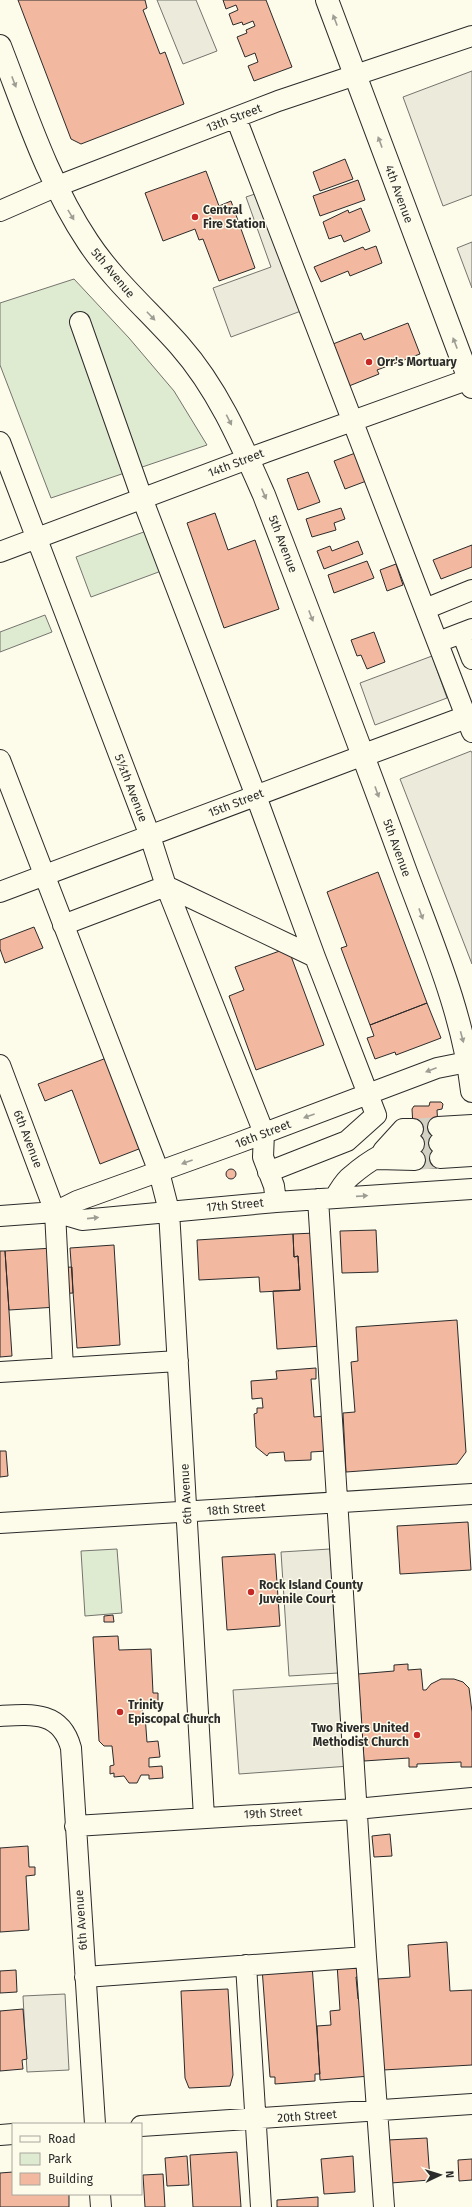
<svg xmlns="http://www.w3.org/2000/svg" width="472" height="2207" font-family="'Fira Sans',sans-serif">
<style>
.green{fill:#deebd1;stroke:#74746e}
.parking{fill:#eceadb;stroke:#74746e}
.building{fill:#f2b8a0;stroke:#2b2b2b}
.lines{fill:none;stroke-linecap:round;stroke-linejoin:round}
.minor-tunnel{stroke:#d3d1c4;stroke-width:20;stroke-dasharray:20 10;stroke-linecap:butt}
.minor-casing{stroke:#2b2b2b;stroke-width:22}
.major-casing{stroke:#2b2b2b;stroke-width:24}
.minor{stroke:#fdfbea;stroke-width:20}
.major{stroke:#fdfbea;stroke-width:22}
.oneway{fill:#9e9d94}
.poi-dot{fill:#c62828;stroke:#fdfbea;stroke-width:1.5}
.labels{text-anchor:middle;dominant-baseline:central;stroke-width:3;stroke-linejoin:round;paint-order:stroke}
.street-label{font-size:12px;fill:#2b2b2b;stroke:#fdfbea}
.poi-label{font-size:12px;font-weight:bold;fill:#2b2b2b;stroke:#fdfbea;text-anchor:start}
</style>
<rect width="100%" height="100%" fill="#fdfbea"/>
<path class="green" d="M74 279 129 338 174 391 207 445 51 498 0 365V303Z
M149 530 164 570 91 597 76 557Z
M45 615 52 632 0 652V632Z
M117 1549 122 1613 85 1616 81 1551Z"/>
<path class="parking" d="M157 0H196L217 51 183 64Z
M472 71V195L443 206 403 97Z
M258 193 301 311 231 337 213 288 271 267 246 197Z
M472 242V288L457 248Z
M432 656 447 698 375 725 360 683Z
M471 751 472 753V964L400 779Z
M330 1549 338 1673 289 1676 281 1552Z
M344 1683 350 1766 239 1774 233 1690Z
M65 1994 69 2070 27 2072 23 1996Z"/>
<path class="building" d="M18 0H145L147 8 143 10 160 54 165 52 184 104 81 144 71 139Z
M223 0H266L292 67 254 81 248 66 258 62 255 53 245 57 237 37 247 33 246 30 255 26 253 21 243 25 242 22 233 25 229 14 238 10 236 5 226 9Z
M345 159 353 179 320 191 313 172Z
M206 171 219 206 231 201 255 268 219 281 203 239 199 240 195 229 163 241 145 193Z
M358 180 365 200 320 216 313 196Z
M361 208 370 231 344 242 341 235 329 239 323 222 348 210 349 213Z
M376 246 382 263 350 276 348 271 321 282 314 267 363 247 365 250Z
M408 323 420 354 377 370 379 374 349 386 333 344 361 333 364 340Z
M358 452 369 480 345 489 334 461Z
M308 472 320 502 298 510 287 479Z
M341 508 345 519 334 523 336 530 312 537 306 519Z
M215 513 228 550 255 540 279 609 224 628 187 523Z
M358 541 363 554 324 569 317 551 330 546 332 551Z
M472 545V567L441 579 433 560Z
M367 561 374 578 334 593 328 575Z
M396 564 403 585 387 591 380 570Z
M374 632 385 662 367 669 361 655 357 656 351 640Z
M378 872 427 1003 370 1025 341 948 347 946 327 892Z
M34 927 43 948 5 963 0 949V940Z
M288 948 324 1045 256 1070 229 996 244 990 235 967Z
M427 1003 441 1038 396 1055 395 1052 375 1059 367 1038 374 1036 370 1025Z
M109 1057 144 1147 100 1164 72 1090 45 1101 38 1084Z
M430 1102H441L443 1104 442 1109 437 1110 440 1164 437 1168H419L415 1160 412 1109 414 1106H429Z
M226 1174a5 5 0 1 1 10 0a5 5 0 1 1-10 0Z
M376 1230 378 1272 342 1273 340 1231Z
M315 1233 322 1346 277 1349 273 1291 300 1290 298 1256 294 1257 293 1234Z
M293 1234 294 1257 298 1256 300 1290 260 1292 259 1277 199 1280 197 1240Z
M114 1245 120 1345 77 1348 70 1248Z
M53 1248 57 1307 9 1310 5 1251Z
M0 1251H5L12 1356 0 1357Z
M72 1267 73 1293 56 1294 55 1268Z
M457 1320 466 1452 457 1464 346 1472 343 1413 355 1412 351 1362 358 1361 356 1327Z
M316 1368V1379H311L314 1417 324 1416 326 1451 311 1452V1460L285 1461 284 1452 269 1453 267 1456 256 1447 254 1414 257 1413V1408H263L262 1398 252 1399 251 1381 277 1379 276 1371Z
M0 1451H6L8 1476 0 1477Z
M468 1522 471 1570 400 1574 397 1526Z
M275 1554 280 1626 227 1630 222 1557Z
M113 1615 114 1622H104V1616Z
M118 1636 119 1650 151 1649 153 1693H158V1707L142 1708 143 1716 145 1715 147 1742 158 1741 160 1757 149 1758V1767L162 1766 163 1778 149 1779V1775H141L137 1783H129L124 1776 114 1777V1773L110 1774V1766L114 1765 112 1746H104L99 1741 93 1637Z
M408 1664V1670L421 1669 423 1690H426L431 1684 441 1679H454L463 1682 469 1688 472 1712V1767H461V1762L417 1764V1767H409V1758L364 1761 358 1674 394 1671V1665Z
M390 1834 392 1856 374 1857 372 1836Z
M28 1846 29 1867H35V1875L26 1876 29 1930 0 1932V1848Z
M447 1942 450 1991 472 1990V2065L383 2070 378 1979 410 1977 408 1945Z
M362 1962 363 1977H356L358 1999H365L370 2076 320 2080 317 2026 331 2025 330 2011 340 2010 337 1964Z
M312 1965 320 2074H315V2081L275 2084V2077H270L262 1968Z
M16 1970 17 1992 0 1993V1971Z
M228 1989 233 2075 230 2086 189 2088 185 2078 181 1991Z
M23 2009 27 2059 22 2060 23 2069 0 2071V2011Z
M427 2138 430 2180 391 2183 388 2140Z
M237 2152 241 2207H193L190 2155Z
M187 2156 189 2185 167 2186 165 2158Z
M353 2156 355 2192 324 2194 321 2159Z
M472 2159V2180L459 2181 458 2160Z
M13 2172V2194H69V2207H0V2173Z
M163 2174 165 2207H145L143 2175Z
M318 2197V2207H277V2200Z"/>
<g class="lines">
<path class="minor-tunnel" d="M413 1129 438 1127
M414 1144 439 1143
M415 1160 440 1158"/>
<g class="minor-casing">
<path id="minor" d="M236 118 472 732
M0 211 55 187 278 101 472 36
M80 322 142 498 256 796 315 957 376 1115 347 1141 268 1172
M0 442 150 836 166 886 264 1133 263 1157 274 1186 276 1202
M0 552 266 452 472 378
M425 609 472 590
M462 633 472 659
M438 642 472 629
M0 760 159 1172 169 1211 204 1817
M0 892 364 755
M63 925 166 886 315 957
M0 1065 55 1212 63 1368
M438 1127 472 1125
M439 1143 472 1142
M383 1151 403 1129H413
M440 1158 472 1156
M377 1159 415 1160
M334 1198C339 1191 344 1181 351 1176 367 1162 393 1145 414 1144
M318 1199 366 1957 384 2207
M55 1212 77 1201 238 1143 437 1068 472 1061
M0 1216 55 1212 82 1220 276 1202 472 1189
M0 1372 178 1361
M0 1523 472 1494
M0 1716C32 1714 61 1711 71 1748L95 2124
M75 1826 356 1809 472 1798
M246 1965 261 2207
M85 1977 366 1957
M141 2126 472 2104
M0 2135 13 2134
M100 2194 101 2207"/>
</g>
<g class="major-casing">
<path id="major" d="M327 0 472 387
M0 46C26 113 48 182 88 242 113 280 149 311 180 346 218 389 241 443 264 495 311 618 358 740 403 864 430 938 463 1012 472 1091
M364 755 472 715"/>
</g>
<use href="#minor" class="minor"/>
<use href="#major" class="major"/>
</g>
<defs><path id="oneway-solid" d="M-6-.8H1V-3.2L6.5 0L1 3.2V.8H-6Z"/></defs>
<g class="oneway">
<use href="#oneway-solid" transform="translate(335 20) rotate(-111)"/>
<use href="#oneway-solid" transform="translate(14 82) rotate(69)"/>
<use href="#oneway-solid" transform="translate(380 142) rotate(-110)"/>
<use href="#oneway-solid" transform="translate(71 215) rotate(59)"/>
<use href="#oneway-solid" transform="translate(151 316) rotate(46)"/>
<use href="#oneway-solid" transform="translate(455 343) rotate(-111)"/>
<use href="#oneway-solid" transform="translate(229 420) rotate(63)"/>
<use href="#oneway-solid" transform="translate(264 494) rotate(67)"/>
<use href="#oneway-solid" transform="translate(311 616) rotate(69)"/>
<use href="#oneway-solid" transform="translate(377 792) rotate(70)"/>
<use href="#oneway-solid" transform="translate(421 914) rotate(70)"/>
<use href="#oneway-solid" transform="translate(462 1037) rotate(75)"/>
<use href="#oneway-solid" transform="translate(431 1070) rotate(159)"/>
<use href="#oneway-solid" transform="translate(309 1116) rotate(160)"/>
<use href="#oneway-solid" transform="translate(187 1162) rotate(160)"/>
<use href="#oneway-solid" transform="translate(362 1196) rotate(-4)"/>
<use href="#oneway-solid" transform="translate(93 1218) rotate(-6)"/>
</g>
<g class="poi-dot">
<circle cx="195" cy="217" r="4"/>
<circle cx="369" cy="362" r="4"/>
<circle cx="251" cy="1592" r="4"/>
<circle cx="120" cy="1712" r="4"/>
<circle cx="417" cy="1735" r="4"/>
</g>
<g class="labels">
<g class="street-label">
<text transform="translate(234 118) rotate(-21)">13th Street</text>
<text transform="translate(399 194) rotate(70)">4th Avenue</text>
<text transform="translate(113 273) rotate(50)">5th Avenue</text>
<text transform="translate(236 463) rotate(-21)">14th Street</text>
<text transform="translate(283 544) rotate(69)">5th Avenue</text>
<text transform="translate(131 788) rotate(69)">5½th Avenue</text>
<text transform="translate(236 803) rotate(-21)">15th Street</text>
<text transform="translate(397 848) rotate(70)">5th Avenue</text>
<text transform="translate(263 1134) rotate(-21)">16th Street</text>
<text transform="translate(28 1139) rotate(69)">6th Avenue</text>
<text transform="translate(235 1205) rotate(-5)">17th Street</text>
<text transform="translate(186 1494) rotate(-93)">6th Avenue</text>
<text transform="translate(236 1509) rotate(-4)">18th Street</text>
<text transform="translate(273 1813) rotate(-3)">19th Street</text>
<text transform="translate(81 1920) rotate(-94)">6th Avenue</text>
<text transform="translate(307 2116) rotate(-4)">20th Street</text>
</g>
<g class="poi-label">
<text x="203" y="210">Central<tspan x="203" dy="14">Fire Station</tspan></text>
<text x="377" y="362">Orr's Mortuary</text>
<text x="259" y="1585">Rock Island County<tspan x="259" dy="14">Juvenile Court</tspan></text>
<text x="128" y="1705">Trinity<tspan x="128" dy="14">Episcopal Church</tspan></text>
<text x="409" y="1728" text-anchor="end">Two Rivers United<tspan x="409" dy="14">Methodist Church</tspan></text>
</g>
</g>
<rect x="12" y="2123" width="130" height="72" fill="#fdfbea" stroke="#a9a89e"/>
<rect x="20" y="2136" width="20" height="6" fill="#fdfbea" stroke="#a9a89e"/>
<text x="48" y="2143" font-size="12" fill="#2b2b2b">Road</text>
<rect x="20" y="2153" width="20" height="12" fill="#deebd1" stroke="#a9a89e"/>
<text x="48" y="2163" font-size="12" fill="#2b2b2b">Park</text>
<rect x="20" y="2173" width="20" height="12" fill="#f2b8a0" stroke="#a9a89e"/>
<text x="48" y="2183" font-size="12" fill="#2b2b2b">Building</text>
<g transform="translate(440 2175) rotate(86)" stroke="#fdfbea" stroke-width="3" paint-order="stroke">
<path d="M0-3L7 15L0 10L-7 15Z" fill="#2b2b2b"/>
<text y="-6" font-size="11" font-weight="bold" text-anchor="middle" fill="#2b2b2b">N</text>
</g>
</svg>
